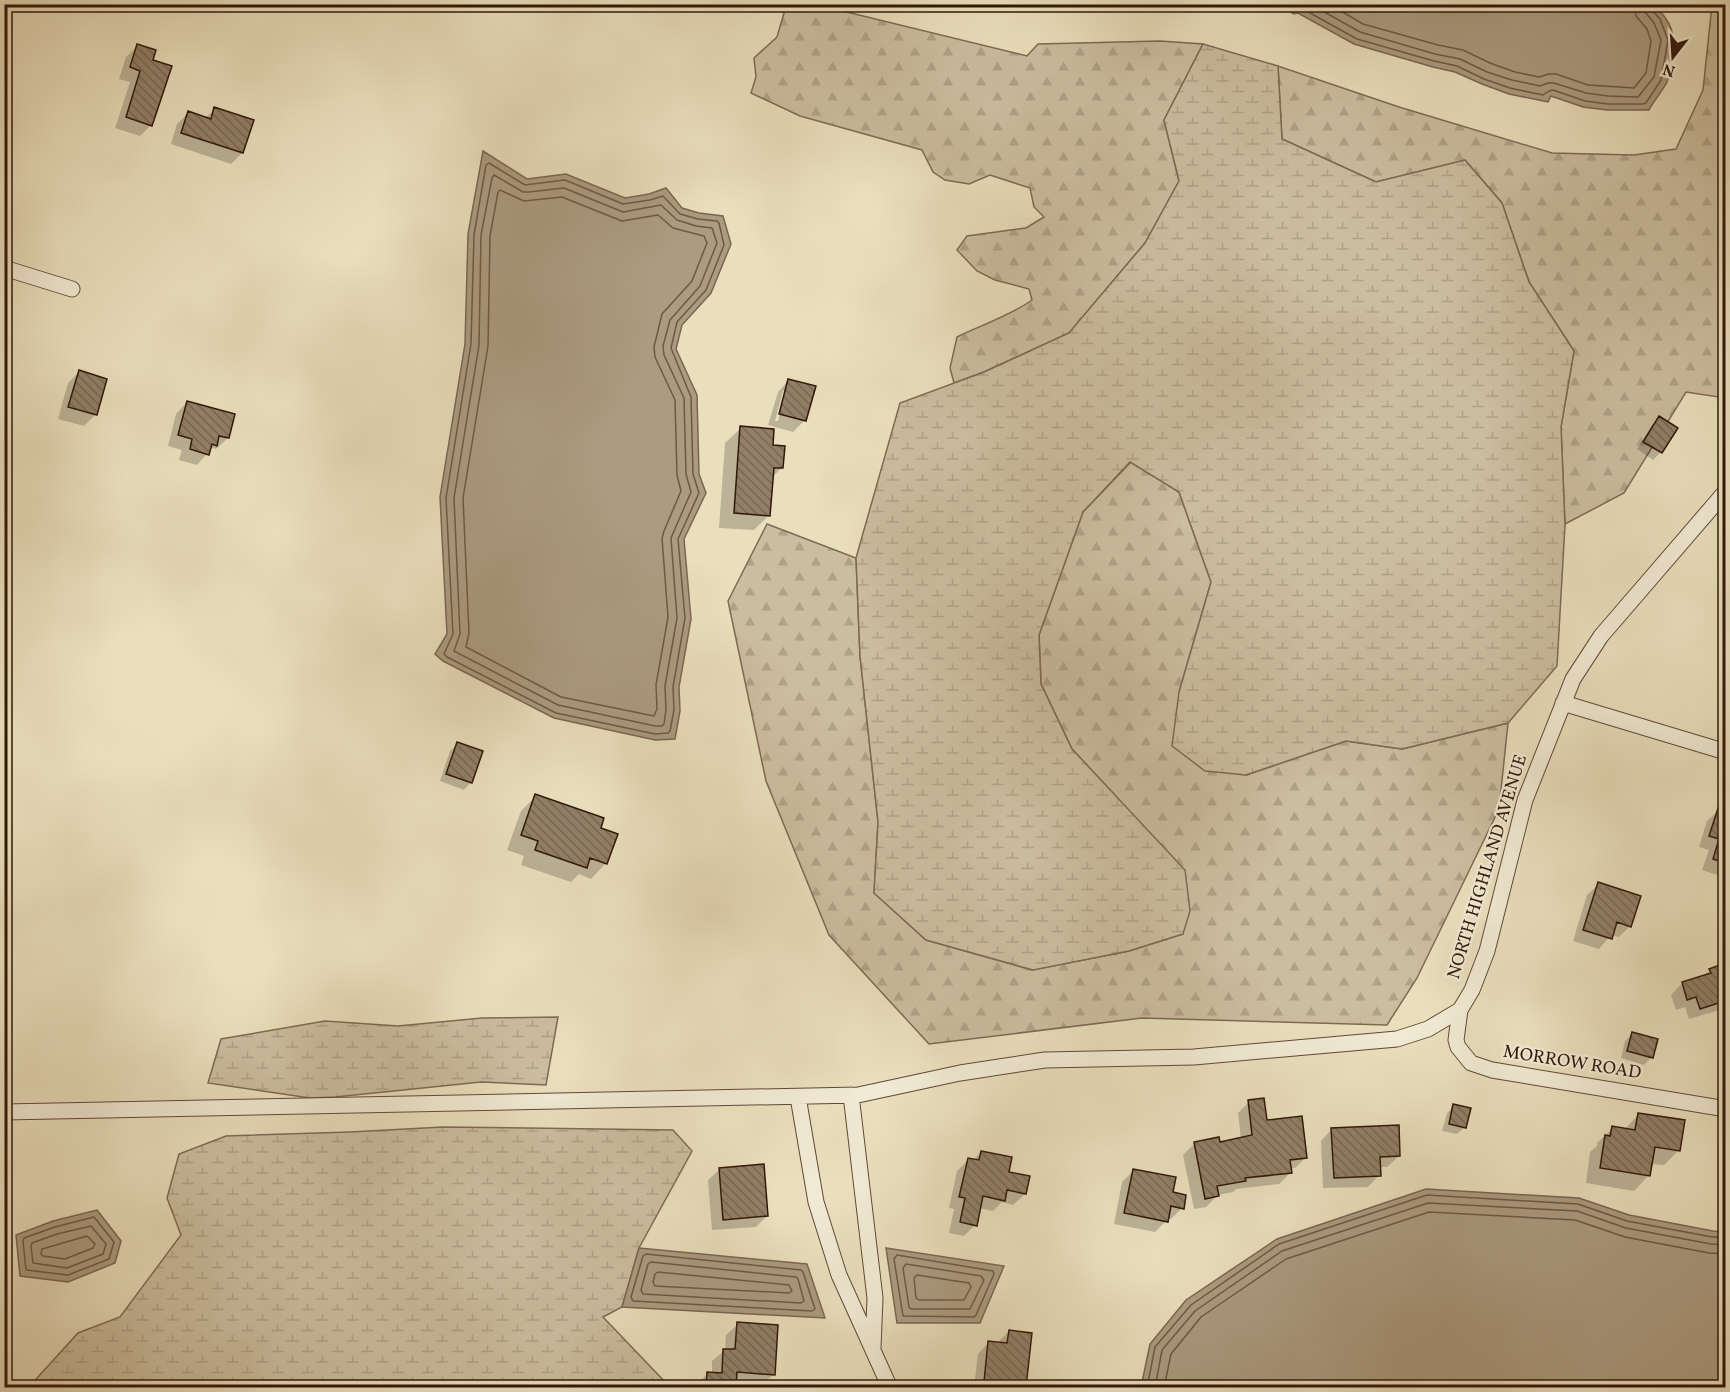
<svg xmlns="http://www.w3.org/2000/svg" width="1730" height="1392" font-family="Vollkorn,serif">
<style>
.forest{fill:url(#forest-firs);stroke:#7e6a54;stroke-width:1.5}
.wetland{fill:url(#wetland-marsh);stroke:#7e6a54;stroke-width:1.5}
.water{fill:#ab9b80;stroke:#7a6651;stroke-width:1.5}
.shadow{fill:#0003;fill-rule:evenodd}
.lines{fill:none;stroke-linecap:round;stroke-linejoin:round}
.shore{stroke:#6e5945;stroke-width:1.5}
.building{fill:url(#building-back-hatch);stroke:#31170a;stroke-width:1.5}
.minor-casing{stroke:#5f4937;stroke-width:17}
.minor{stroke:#f1ead4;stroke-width:15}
.labels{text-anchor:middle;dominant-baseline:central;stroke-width:4.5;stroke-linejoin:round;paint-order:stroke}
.street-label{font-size:18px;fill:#31170a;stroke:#f1ead4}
</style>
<defs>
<pattern id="forest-firs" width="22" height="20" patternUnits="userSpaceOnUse" patternTransform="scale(1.5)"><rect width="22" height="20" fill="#cbbd9f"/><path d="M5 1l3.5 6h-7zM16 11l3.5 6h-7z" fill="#afa288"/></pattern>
<pattern id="wetland-marsh" width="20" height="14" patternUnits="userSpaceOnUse" patternTransform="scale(1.5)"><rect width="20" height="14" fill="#cbbd9f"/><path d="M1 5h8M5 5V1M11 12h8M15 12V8" fill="none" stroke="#afa288"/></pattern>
<pattern id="building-back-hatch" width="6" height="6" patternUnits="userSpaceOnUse" patternTransform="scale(1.5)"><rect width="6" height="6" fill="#917f67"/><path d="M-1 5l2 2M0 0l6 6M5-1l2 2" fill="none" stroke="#776753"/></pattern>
</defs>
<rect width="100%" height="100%" fill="#eadfbd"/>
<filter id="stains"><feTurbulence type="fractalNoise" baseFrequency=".00333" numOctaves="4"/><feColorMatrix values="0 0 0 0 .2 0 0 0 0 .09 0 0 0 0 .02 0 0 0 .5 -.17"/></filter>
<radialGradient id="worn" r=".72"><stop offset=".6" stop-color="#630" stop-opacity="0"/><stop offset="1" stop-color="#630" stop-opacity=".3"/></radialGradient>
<path class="forest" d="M780 5H818L1027 56 1038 44 1160 41 1203 44 1164 120 1179 181 1145 243 1069 333 984 372 954 383 950 368 957 337C981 325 1010 316 1032 300L1029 289 995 280 977 271 957 250 967 236 1026 228 1044 217 1034 207 1030 188 990 175 969 184 945 180 933 172 922 150 800 116 751 93 756 77 754 58 777 37 784 13Z
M1712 5H1725V398L1686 392 1624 493 1565 524 1561 427 1574 351 1529 282 1502 203 1465 160 1376 182 1282 139 1278 66 1399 107 1552 153 1634 155 1676 149 1703 90Z
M1131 462 1179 492 1211 582 1179 692 1246 775 1346 741 1402 749 1508 723 1499 809 1417 978 1387 1025 1142 1018 929 1044 829 935 766 781 728 601 767 524 856 558 860 656 878 822 874 893 926 940 1032 970 1129 951 1183 934 1122 803 1072 749 1041 684 1039 635 1083 512Z"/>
<path class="wetland" d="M1203 44 1278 66 1282 139 1376 182 1465 160 1502 203 1529 282 1574 351 1561 427 1565 525 1557 666 1508 723 1402 749 1346 741 1246 775 1205 771 1172 746 1179 692 1211 582 1179 492 1130 462 1083 512 1039 635 1041 684 1072 749 1185 870 1190 911 1183 934 1129 951 1033 970 926 940 874 893 878 822 860 656 856 558 900 403 984 372 1069 333 1145 243 1179 181 1164 120Z
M558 1017 546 1085 481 1082 335 1097 310 1098 208 1083 221 1039 325 1021 398 1026 482 1018Z
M443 1127 673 1130 692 1151 639 1248 622 1307 603 1317 666 1383 665 1387 28 1388 78 1333 120 1317 181 1235 167 1198 179 1154 226 1136 350 1132Z"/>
<path class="water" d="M1278 5H1654C1673 23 1676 34 1670 59 1668 67 1670 75 1667 82 1662 92 1654 100 1649 110H1607L1583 107 1551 96 1548 102 1509 94 1482 84 1455 72 1433 67 1354 44 1298 13 1294 14Z
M483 151 527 179 566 174 625 198 649 194 666 188 682 208 699 213 723 216 731 244 711 293 682 325 676 349 697 395 699 474 706 493 684 539 691 619 679 687 680 711 675 739 655 740 554 718 443 661 435 654 447 634 440 497 465 344 468 234Z
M1426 1189 1579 1198 1629 1215 1713 1231 1725 1232V1387H1141L1150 1344 1186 1300 1277 1239Z
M97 1210 121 1241 115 1263 68 1282 20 1276 16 1235 53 1221Z
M639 1248 807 1264 825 1318 622 1307Z
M886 1248 1004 1266 980 1323H897Z"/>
<path class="shadow" d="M138 46 151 61V125L140 136 115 128 130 82 119 79 126 57Z
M215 109 242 153 231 164 171 144 177 124 188 113 205 118Z
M4 320 13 322 4 352Z
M79 372 105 380 95 415 84 426 58 419 68 383Z
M789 380 805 420 793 432 768 425 778 392ZM783 391H786L778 421H775Z
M187 402 228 438 216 449 212 448 197 465 179 460 182 450 168 446 176 414Z
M1659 418 1676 428 1661 452 1653 460 1637 449 1652 425Z
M741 428 772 446 782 468 771 478 769 515 754 530 719 528 725 443Z
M458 744 471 782 464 790 440 781 450 751Z
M536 796 599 829 606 863 591 879 579 874 571 882 521 865 524 856 507 850 521 811Z
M1726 803V874L1723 877 1702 870 1709 850 1699 847 1707 821 1719 810 1723 811Z
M1599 884 1630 926 1619 937 1611 935 1599 949 1573 941 1587 895Z
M1726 965V1008L1689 1019 1685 1007 1676 1010 1671 995 1682 983 1703 977 1710 970Z
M1632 1034 1652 1057 1644 1065 1621 1058 1625 1041Z
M1249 1102 1265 1122 1306 1157 1295 1168 1290 1169V1173L1279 1184 1236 1189 1233 1192 1218 1195 1206 1207 1194 1209 1183 1155 1194 1144 1219 1143 1241 1139 1238 1113Z
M1454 1106 1465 1127 1457 1134 1442 1131 1447 1113Z
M1638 1115 1679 1150 1664 1165 1651 1164 1649 1175 1634 1191 1586 1183 1590 1152 1597 1146V1143L1613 1128 1624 1130Z
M1332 1129 1399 1156 1387 1167H1379V1175L1368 1187 1323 1188 1321 1141Z
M981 1152 1025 1194 1013 1205 1002 1202 993 1211 979 1208 975 1225 964 1236 949 1233 954 1209 949 1208 957 1171 968 1160 973 1161Z
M720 1169 767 1216 756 1227 712 1230 708 1180Z
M1133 1171 1171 1193 1182 1208 1171 1219 1167 1218 1166 1221 1155 1232 1114 1224 1122 1182Z
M738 1324 774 1374 762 1385 735 1383V1388H696L697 1385 708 1373 712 1374V1361L725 1350 726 1335Z
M1009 1331 1024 1386 1023 1388H974L978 1354 989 1342 997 1343Z"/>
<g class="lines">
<path class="shore" d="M1290 4 1301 8 1357 39 1434 61 1457 66 1484 79 1510 88 1543 95 1549 91 1553 90 1585 101 1608 104H1643L1646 103 1661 80 1668 40 1660 19 1652 10 1651 4
M1310 4 1360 32 1435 54 1460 59 1487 72 1512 80 1540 86 1548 83H1554L1586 93 1608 96 1638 97 1654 77 1661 40 1654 23 1645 12 1643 4
M1329 4 1363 24 1438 45 1463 50 1490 63 1515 72 1539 77 1549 74H1556L1588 85 1634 88 1646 73 1651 41 1647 29 1636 16 1634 4
M489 163 525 185 565 180 623 204 650 200 663 196 680 214 698 219 717 221 719 223 724 245 706 290 677 322 671 348 691 397 693 474 699 493 678 539 685 618 673 687 674 710 670 731 668 733 655 734 556 713 447 657 444 654 453 634 446 498 471 344 474 235 486 165Z
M494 175 523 192H529L564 188 623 212 661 205 677 220 696 226 712 228 717 243 700 286 670 320 663 346 664 355 684 398 686 474 691 492 671 538 677 618 665 686 666 710 664 724 662 726H655L558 705 454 651 460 634 454 498 479 345 481 235 492 178Z
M500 190 524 201 562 197 622 221 658 215 673 228 704 236 707 243 692 281 662 314 654 347 655 357 675 400 677 475 681 491 664 531 662 538 668 617 656 685 657 709 654 716 561 697 466 647 469 633 463 498 488 346 490 236 498 192Z
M94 1217 114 1242 109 1259 68 1275 26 1270 23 1241 24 1238 55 1227Z
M91 1226 106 1244 103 1254 67 1268 33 1263 31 1246 32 1243 57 1234Z
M87 1236 95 1244 93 1248 65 1259 43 1256 41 1254 42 1249Z
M646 1254 801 1270 803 1272 815 1309 812 1311 633 1301 631 1297 643 1256Z
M897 1255 993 1271 994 1274 976 1315 974 1317 903 1316 894 1259Z
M651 1262 796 1277 798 1279 804 1301 801 1303 643 1294 641 1290 648 1264Z
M906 1264 981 1276 984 1280 970 1309H911L909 1307 903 1268Z
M658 1272 789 1285 792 1291 789 1293 655 1286 653 1282 655 1274Z
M917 1275 969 1283 971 1287 964 1300H919L916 1298 914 1278Z
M1147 1388 1155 1347 1191 1305 1279 1244 1427 1195 1578 1204 1627 1221 1712 1237H1726
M1155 1388 1162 1350 1195 1311 1282 1251 1428 1203 1577 1211 1626 1228 1711 1244 1726 1245
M1164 1388 1171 1354 1201 1317 1286 1259 1429 1212 1575 1220 1625 1237 1709 1253 1726 1254"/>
</g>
<path class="building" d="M137 44 156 50 153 60 172 66 152 126 126 117 140 71 130 67Z
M214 107 254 120 243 153 181 133 188 111 211 119Z
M79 370 107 379 97 415 68 407Z
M788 379 816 386 806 421 779 414Z
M187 401 235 414 229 438 219 436 217 446 212 444 209 455 190 449 192 439 178 435Z
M1659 416 1678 428 1662 453 1643 442Z
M740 426 774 429 773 445 785 446 783 468H774L770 516 734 513Z
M457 742 483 751 472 783 446 774Z
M1723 793 1725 794V863L1713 859 1719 839 1709 836Z
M535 794 604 818 601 828 618 834 607 864 590 858 587 868 535 850 538 841 521 835Z
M1598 882 1641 896 1631 927 1617 922 1612 939 1583 930Z
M1725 963V1001L1700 1009 1696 997 1687 1000 1682 982 1711 973 1709 969Z
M1632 1032 1658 1039 1653 1058 1627 1051Z
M1264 1098 1267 1120 1302 1116 1307 1158 1290 1160 1292 1173 1245 1178 1246 1181 1217 1186 1219 1196 1205 1199 1194 1142 1219 1137 1220 1142 1252 1135 1248 1100Z
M1453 1104 1471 1108 1466 1128 1449 1124Z
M1638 1113 1685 1120 1680 1151 1655 1147 1650 1176 1600 1168 1605 1135 1610 1136 1612 1126 1635 1130Z
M1399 1125 1400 1156 1380 1157 1381 1176 1334 1178 1331 1128Z
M981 1151 1012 1157 1009 1172 1030 1176 1026 1194 1007 1190 1005 1201 983 1196 977 1226 960 1222 965 1198 959 1197 968 1158 979 1160Z
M764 1164 768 1216 723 1220 719 1168Z
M1133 1169 1176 1177 1173 1192 1186 1195 1184 1209 1171 1206 1168 1222 1124 1213Z
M737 1322 778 1325 775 1375 737 1372 736 1388H706L707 1372 722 1373 723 1349H735Z
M1009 1330 1032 1333 1026 1387 984 1382 988 1341 1007 1343Z"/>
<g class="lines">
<g class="minor-casing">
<path id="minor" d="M4 268 72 289
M1563 703 1726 752
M1460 1010 1456 1040 1458 1047 1471 1063 1492 1070 1726 1109
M851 1095 875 1298 873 1348
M798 1097 816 1202 839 1275 890 1388
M4 1112 858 1095 960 1073 1045 1060 1194 1057 1397 1039 1428 1029 1460 1010 1472 990 1487 951 1525 800 1573 679 1601 636 1726 491"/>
</g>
<use href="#minor" class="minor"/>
</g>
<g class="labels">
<g class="street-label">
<text transform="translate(1488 867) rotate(-73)">NORTH HIGHLAND AVENUE</text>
<text transform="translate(1572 1063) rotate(9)">MORROW ROAD</text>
</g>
</g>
<rect width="1730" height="1392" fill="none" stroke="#eadfbd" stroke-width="24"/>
<rect x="6" y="6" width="1718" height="1380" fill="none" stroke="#31170a" stroke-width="3"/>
<rect x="12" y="12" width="1706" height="1368" fill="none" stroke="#31170a" stroke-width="1.5"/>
<g transform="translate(1673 57) rotate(197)" stroke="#f1ead4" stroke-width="4.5" paint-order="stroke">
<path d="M0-4.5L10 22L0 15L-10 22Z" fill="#31170a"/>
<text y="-9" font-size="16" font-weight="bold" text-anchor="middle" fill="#31170a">N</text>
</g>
<rect width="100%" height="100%" filter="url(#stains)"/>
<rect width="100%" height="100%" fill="url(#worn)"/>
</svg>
